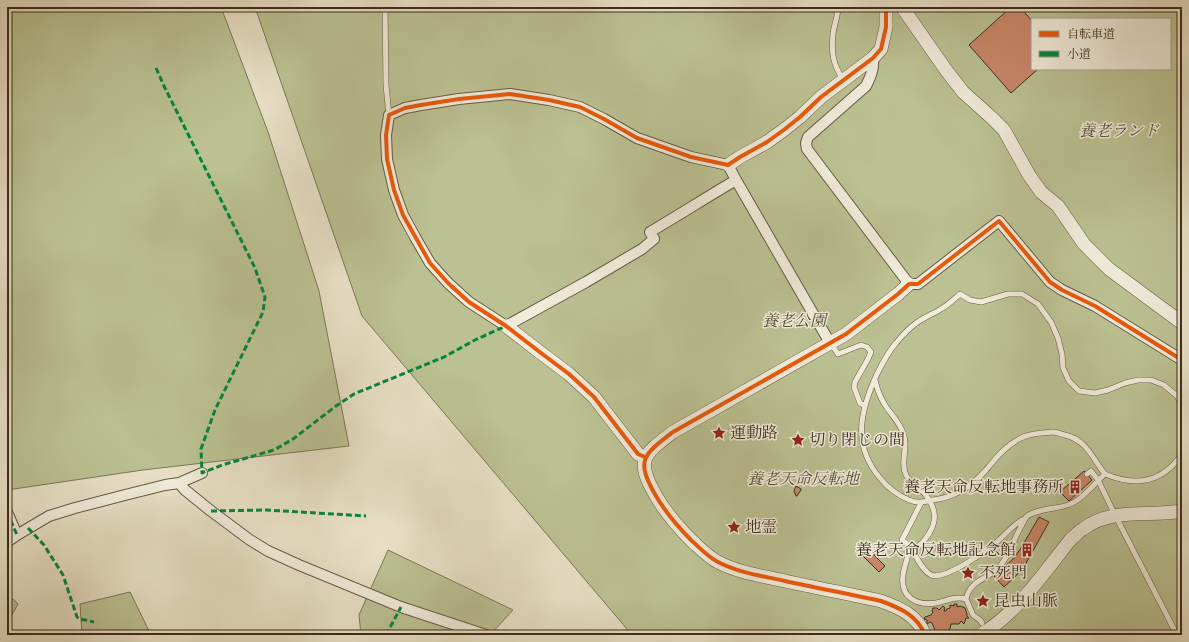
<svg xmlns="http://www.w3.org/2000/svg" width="1189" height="642" font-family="Alegreya,'Noto Serif JP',serif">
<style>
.green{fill:#bbc192;stroke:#7c7757;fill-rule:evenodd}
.building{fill:#c9876a;stroke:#3d2d1c}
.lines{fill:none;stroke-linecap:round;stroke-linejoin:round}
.service-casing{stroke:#685a46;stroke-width:6}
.minor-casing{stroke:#685a46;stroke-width:12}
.tertiary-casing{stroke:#685a46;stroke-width:14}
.service{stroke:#f0ebda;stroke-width:5}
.minor{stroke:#f0ebda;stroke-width:10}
.tertiary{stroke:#f0ebda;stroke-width:13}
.quiet{stroke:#00873e;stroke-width:3;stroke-dasharray:6 3;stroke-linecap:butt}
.cycleway-casing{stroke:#f0ebda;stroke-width:6}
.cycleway{stroke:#e8590c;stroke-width:4}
.labels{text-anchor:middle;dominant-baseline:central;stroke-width:3;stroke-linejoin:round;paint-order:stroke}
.park-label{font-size:16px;font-style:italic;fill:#564b34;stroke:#f0ebda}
.poi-label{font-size:16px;fill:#3d2d1c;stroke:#f0ebda;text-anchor:start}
</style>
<rect width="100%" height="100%" fill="#e8e0c6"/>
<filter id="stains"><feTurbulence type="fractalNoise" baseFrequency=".005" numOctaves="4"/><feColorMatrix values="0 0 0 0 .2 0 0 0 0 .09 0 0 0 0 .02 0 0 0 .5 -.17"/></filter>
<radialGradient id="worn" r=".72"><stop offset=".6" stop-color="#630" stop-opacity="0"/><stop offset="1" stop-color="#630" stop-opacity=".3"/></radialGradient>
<path class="green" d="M7 7H221L268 132 319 291 349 446 143 470 7 490Z
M255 7H1182V635H632L362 316ZM1032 19H1170V69H1032Z
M388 550 513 610 490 635H361L359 615Z
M130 592 151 635H82L80 604Z
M7 593 18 604 7 624Z"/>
<path class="building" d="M1011 7H1020L1032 21V69H1038L1011 93 969 45Z
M1084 471 1092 480 1069 501 1060 492Z
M796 486 801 489V490L797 496H796L794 491Z
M1039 517 1049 522 1025 565 1015 577 1004 587 994 576 1013 559 1021 548Z
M863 549 867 551 874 552V555L885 566 879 572 862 555Z
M954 604H957V607L960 606 965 608 967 614V616L969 618H966L964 624 961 621 959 624H951L950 629 947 631 948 633 945 635H937L932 623 930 622 927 624V620L924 619 925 617 931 615 933 612 932 611 933 608H937L939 610 943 606 945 608 944 611H946L947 609 950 608V605L954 606Z"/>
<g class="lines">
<g class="service-casing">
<path id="service" d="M385 7 386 85 389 115
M838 7C838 16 834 25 833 34 831 52 833 65 843 79
M834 348 838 354 861 345 867 347 871 352 868 359 855 382 854 387 860 403 865 406
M875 380C877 389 880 397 885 405 892 416 901 423 904 436 908 449 900 462 906 475 910 483 919 487 925 494 937 510 938 522 926 538 921 545 916 549 908 554 907 560 904 568 903 575 900 597 916 606 936 603 947 601 955 596 966 599L973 615 980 620 982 623
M1087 474 1091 471 1098 480 1115 515 1177 635
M1105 474C1091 457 1088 441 1065 435 1061 434 1057 432 1053 432 1043 433 1030 433 1021 438 1006 445 996 458 986 470 971 487 954 498 932 500 921 502 920 504 909 500 897 495 888 488 880 478 852 445 860 411 877 374 882 364 888 352 896 343 901 337 908 329 915 324 922 318 933 314 941 309 948 305 954 299 960 294L970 300 981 302 1008 294H1022L1038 304 1051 322 1058 338 1062 354 1063 368 1069 381 1079 391 1095 393 1108 390 1125 383 1138 380H1151L1164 385 1177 396 1182 405
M921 503 902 540C915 548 919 569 931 575 944 581 990 549 1000 539 1010 530 1013 524 1026 518
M966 599C971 578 989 580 1000 566 1010 554 1014 538 1022 525 1023 523 1025 519 1026 517 1035 509 1056 509 1068 505 1082 500 1094 484 1105 474 1136 487 1162 483 1182 454"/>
</g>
<g class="minor-casing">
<path id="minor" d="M873 58C874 69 871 76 866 86L808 137 806 143 807 149 909 284H918L999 221 1050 282 1062 290 1095 306 1182 360
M736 180C707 197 679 215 650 232L654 239 642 249 586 282 506 326 469 302 448 283 430 263 415 237 403 215 394 190 387 159 386 135 389 115 405 108 421 105 459 99 510 94 549 100 580 107 604 119 637 138 691 157 728 165 736 180 830 343
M179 483 185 490 211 511 250 540 268 551 299 565 401 607 486 635
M7 512 17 535
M7 542 17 535 49 516 75 508 125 495 165 485 179 483 202 473"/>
</g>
<g class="tertiary-casing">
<path id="tertiary" d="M902 7 946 70 963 92 992 118 1004 130 1029 175 1041 192 1058 206 1084 244 1109 269 1182 323
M728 165 740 157 767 142 785 129 800 117 821 97 873 58 881 49 886 27V7
M909 284 898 294 846 334 673 432C643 455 635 460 656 496 666 513 678 527 692 541 700 548 708 557 718 562 739 573 763 576 785 581 817 588 849 594 881 601 900 608 917 615 925 635
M506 326 541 353 569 374 594 397 638 454 645 457
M980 635C1017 614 1045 571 1071 539 1075 536 1079 531 1083 529 1112 507 1149 517 1182 511"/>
</g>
<use href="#service" class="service"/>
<use href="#minor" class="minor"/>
<use href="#tertiary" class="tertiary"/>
<path class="quiet" d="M156 68 164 86 255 268 265 297 263 312 215 410 201 449 202 473 222 465 274 450 293 439 336 406 354 394 444 357 475 340 506 326
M211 511 267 510 366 516
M7 512 17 535
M28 528 44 545 63 575 77 617 80 619 94 622
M386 635 401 607"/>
<g class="cycleway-casing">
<path id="cycleway" d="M645 457 638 454 594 397 569 374 541 353 506 326 469 302 448 283 430 263 403 215 394 190 387 159 386 135 389 115 405 108 421 105 459 99 510 94 549 100 580 107 604 119 637 138 691 157 728 165 740 157 767 142 785 129 800 117 821 97 873 58 881 49 886 27V7
M925 635C917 615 900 608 881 601 849 594 817 588 785 581 763 576 739 573 718 562 708 557 700 548 692 541 678 527 666 513 656 496 635 460 643 455 673 432L846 334 898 294 909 284H918L999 221 1050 282 1062 290 1095 306 1182 360"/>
</g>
<use href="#cycleway" class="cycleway"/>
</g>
<defs>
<g id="sight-bare" transform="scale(1.08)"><path d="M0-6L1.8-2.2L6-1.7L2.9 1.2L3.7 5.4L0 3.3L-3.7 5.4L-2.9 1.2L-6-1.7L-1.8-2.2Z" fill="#8f2418" stroke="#f0ebda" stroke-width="2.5" paint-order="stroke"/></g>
<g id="building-bare" transform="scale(1.08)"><path d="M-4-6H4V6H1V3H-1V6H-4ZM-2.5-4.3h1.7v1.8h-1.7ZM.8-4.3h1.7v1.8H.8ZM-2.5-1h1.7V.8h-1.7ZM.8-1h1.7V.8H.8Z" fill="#8f2418" stroke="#f0ebda" stroke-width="2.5" paint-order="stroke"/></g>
</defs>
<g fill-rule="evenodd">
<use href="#sight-bare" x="719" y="433"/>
<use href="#sight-bare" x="798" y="440"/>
<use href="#building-bare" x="1075" y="487"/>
<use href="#sight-bare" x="734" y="527"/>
<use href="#building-bare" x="1027" y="550"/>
<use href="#sight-bare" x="968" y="573"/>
<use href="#sight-bare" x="983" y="601"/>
</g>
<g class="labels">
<g class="park-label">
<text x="1119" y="131">養老ランド</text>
<text x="794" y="321">養老公園</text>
<text x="803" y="479">養老天命反転地</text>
</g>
<g class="poi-label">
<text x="730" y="433">運動路</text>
<text x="809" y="440">切り閉じの間</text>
<text x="1064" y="487" text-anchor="end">養老天命反転地事務所</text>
<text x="745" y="527">地霊</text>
<text x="1016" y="550" text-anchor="end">養老天命反転地記念館</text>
<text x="979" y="573">不死門</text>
<text x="994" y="601">昆虫山脈</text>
</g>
</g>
<rect width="1189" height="642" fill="none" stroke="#e8e0c6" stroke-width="24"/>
<rect x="8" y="8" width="1173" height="626" fill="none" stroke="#3d2d1c" stroke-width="2"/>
<rect x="12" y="12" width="1165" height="618" fill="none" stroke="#3d2d1c"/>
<rect x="1031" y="18" width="140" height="52" fill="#f0ebda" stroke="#a89f8e"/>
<rect x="1039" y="31" width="20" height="6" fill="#e8590c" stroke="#a89f8e"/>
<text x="1067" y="38" font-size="12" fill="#3d2d1c">自転車道</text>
<rect x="1039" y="51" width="20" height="6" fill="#00873e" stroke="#a89f8e"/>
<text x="1067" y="58" font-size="12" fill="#3d2d1c">小道</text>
<rect width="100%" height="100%" filter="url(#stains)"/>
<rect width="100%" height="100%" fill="url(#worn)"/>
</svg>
